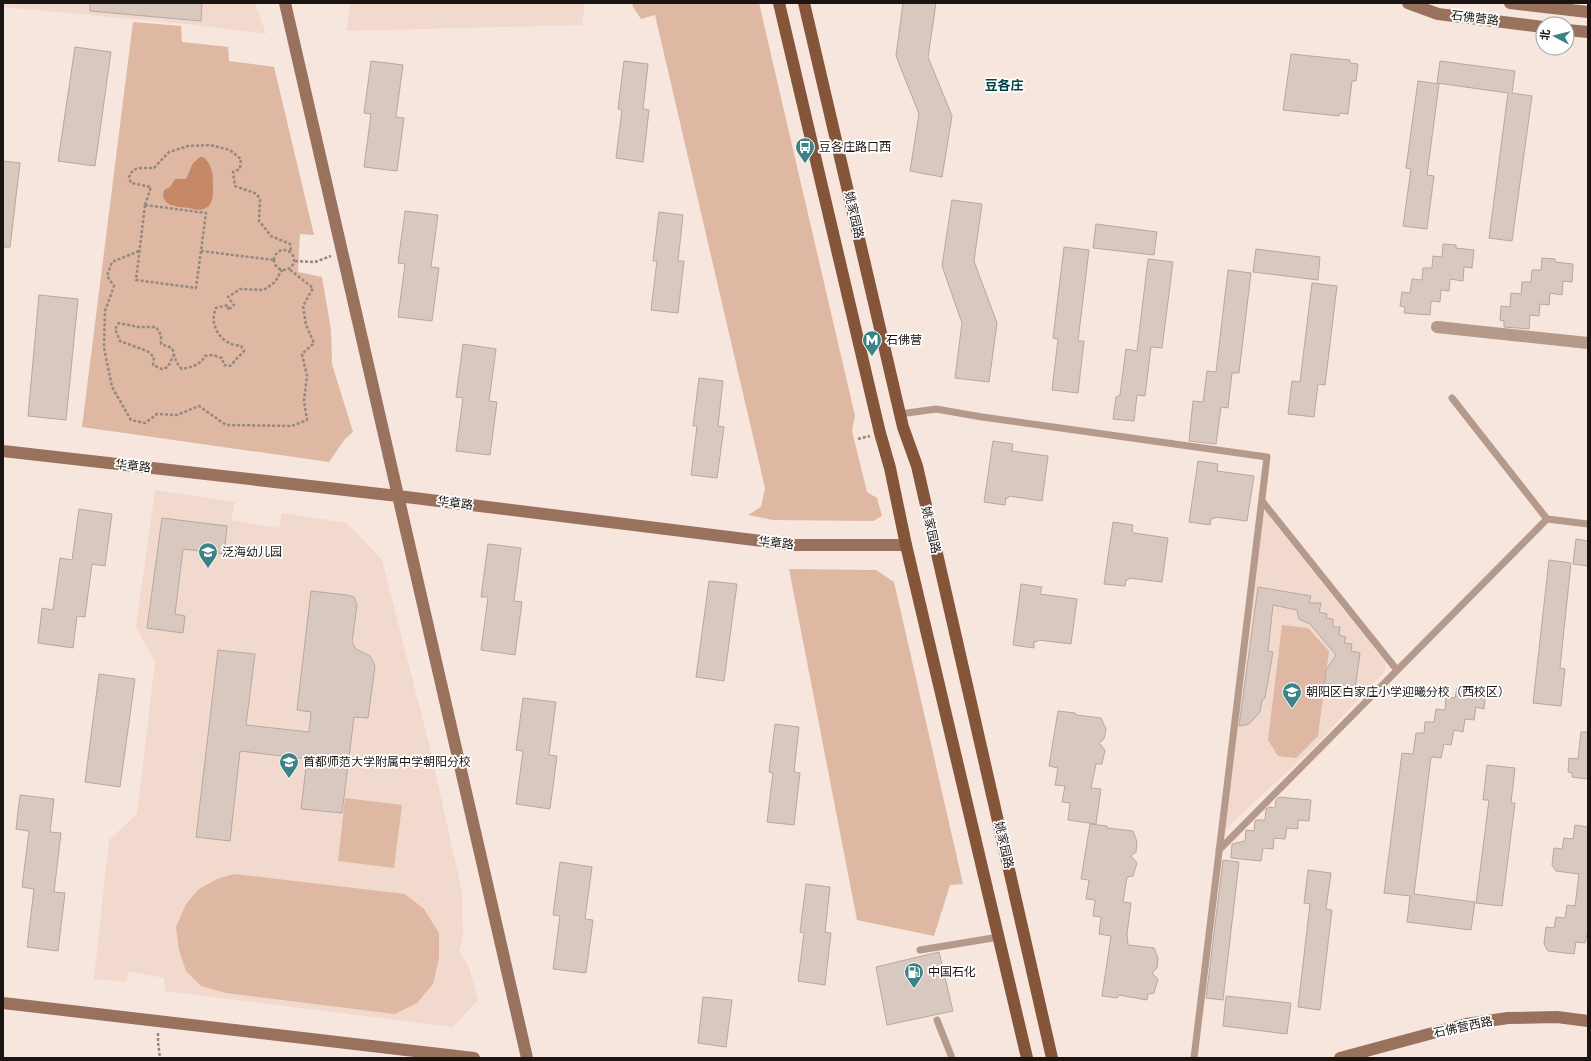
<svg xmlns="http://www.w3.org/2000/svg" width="1591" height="1061" font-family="Figtree,'Noto Sans SC',sans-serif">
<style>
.built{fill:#f1d9cd}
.green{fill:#deb8a3}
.water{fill:#c68967}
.building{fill:#d8c8bf;stroke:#b7a89f}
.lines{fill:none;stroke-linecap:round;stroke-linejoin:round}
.path{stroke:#948882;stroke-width:2.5;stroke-dasharray:3 2;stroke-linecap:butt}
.lane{stroke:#b5998a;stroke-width:7}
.street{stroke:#b5998a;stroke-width:12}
.secondary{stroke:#99715c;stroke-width:12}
.primary{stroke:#85553a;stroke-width:12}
.labels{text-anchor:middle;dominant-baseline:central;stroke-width:3.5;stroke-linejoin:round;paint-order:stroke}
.street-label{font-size:12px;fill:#1a1512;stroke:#fff}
.poi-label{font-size:12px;fill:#1a1512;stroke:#fff;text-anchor:start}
.neighbourhood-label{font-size:13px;font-weight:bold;fill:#004245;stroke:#fff}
</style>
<rect width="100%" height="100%" fill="#f6e6dd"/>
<path class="built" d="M3 3H255L266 34 186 24 3 7Z
M350 3H585L582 25 347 31Z
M155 490 235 502 231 520 279 528 282 513 347 523 382 560 429 744 462 892 463 935 459 952 469 967 478 1000 453 1027 165 991 164 978 128 971 127 982 94 979 109 840 137 814 155 662 136 627Z
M1263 509 1385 662V671L1313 748 1218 836Z"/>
<path class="green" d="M632 3H759L855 416 852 431 867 492 877 498 882 516 873 521 773 520 748 515 761 507 765 488 655 15 641 19 633 7Z
M133 22 181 26 182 42 228 47 229 61 274 67 314 235 300 234 298 272 322 277 331 330 332 364 353 432 345 439 329 462 82 427Z
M789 569 876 570 894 582 963 884 950 885 934 936 857 920Z
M1282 625 1308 628 1329 651 1318 736 1296 758 1278 756 1268 740Z
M345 798 402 805 394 868 338 861Z
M234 874 405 894 424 909 439 933V958L433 984 417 1003 395 1014 226 993 201 986 186 971 179 950 176 927 186 904 199 889 217 879Z"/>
<path class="water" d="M200 157H203C211 163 213 172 213 182 213 189 214 200 209 206 208 206 205 209 204 209 200 211 193 209 189 208 178 207 159 206 164 190L170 187 175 179H186L193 163Z"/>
<path class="building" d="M90 3H202L201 21 90 11Z
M903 3H936L928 57 952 116 942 177 910 171 919 114 896 56Z
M75 47 111 52 95 166 58 161Z
M1291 54 1350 60V63L1358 64 1356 81H1352L1348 114 1340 113 1339 116 1283 110Z
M371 61 403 65 396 117 404 118 397 171 364 167 371 114 364 113Z
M624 61 648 64 643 109 649 110 643 162 616 158 622 110 618 109Z
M1440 61 1515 71 1512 93 1532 96 1512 241 1489 238 1508 93 1437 83Z
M1418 81 1439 84 1427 175 1434 176 1427 229 1403 226 1411 169 1406 168Z
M3 161 20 163 10 247H3Z
M952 200 982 204 974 261 997 323 989 382 955 378 962 323 942 266Z
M405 211 438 215 431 267 439 268 432 321 398 317 405 264 398 263Z
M659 212 683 215 678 261H684L678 313 651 310 657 261H653Z
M1096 224 1157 232 1154 255 1093 248Z
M1443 244 1456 245V248L1474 250 1472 268 1464 267 1463 281 1450 279 1449 291 1441 290 1440 302 1431 301 1430 315 1404 313 1405 307 1400 306 1402 292 1410 293 1412 279 1422 280 1423 268H1432L1433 256 1442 257Z
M1064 247 1089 250 1078 341H1084L1078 393 1052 390 1058 339 1053 338Z
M1256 249 1320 257 1318 280 1253 272Z
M1542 258 1555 259V262L1573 264 1572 282 1563 281 1562 295 1550 293 1549 305 1540 304 1539 316 1530 315 1529 329 1504 327V321L1500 320 1501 306 1510 307 1511 293 1521 294 1522 282H1531L1532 270H1541Z
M1148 259 1173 262 1162 348 1151 347 1145 396 1137 395 1134 421 1113 419 1116 397 1120 395 1126 349 1137 351Z
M1228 270 1251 273 1239 373H1232L1228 408 1221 407 1216 444 1189 441 1193 401 1203 402 1207 371 1216 372Z
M1312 283 1337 286 1325 385 1318 384 1314 417 1288 414 1292 381 1300 382Z
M39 295 78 299 66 420 28 416Z
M463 344 496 349 489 401 497 402 490 455 456 451 463 398 456 397Z
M699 378 723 381 718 426 724 427 717 478 691 475 697 426H693Z
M993 441 1013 444 1012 451 1048 456 1042 501 1009 496 1008 498H1006L1005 505 984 502Z
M1198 461 1218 464 1217 471 1254 476 1247 521 1214 517V519L1211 518 1210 525 1189 522Z
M79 509 112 514 105 566 92 564 85 617 77 616 73 648 38 643 42 608 53 610 60 558 72 560Z
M162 518 227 526 224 554 183 549 175 614 185 616 183 633 147 628Z
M1113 522 1133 525 1132 532 1134 533 1168 538 1162 582 1129 578 1128 580H1126L1125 586 1104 584Z
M1576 539 1588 541V566L1573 564Z
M488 544 521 548 514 601 522 602 515 655 481 650 488 597H481Z
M1549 560 1571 563 1560 668 1565 669 1561 706 1533 703Z
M709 581 737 584 724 681 696 677Z
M1021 584 1042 587 1040 594 1077 599 1071 644 1038 640 1037 642 1034 641V648L1013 645Z
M1258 587 1311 596 1309 603H1321L1319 612 1327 614 1326 618 1333 619V627H1340L1339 635 1346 637 1344 643 1352 644 1351 651 1360 653 1355 689H1347L1346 694 1324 691 1326 670 1336 655 1310 624 1299 619 1297 610 1273 605 1268 651 1273 652 1265 698 1262 700 1260 712 1249 724 1239 726Z
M311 591 347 595 354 597 357 605 352 642 356 649 370 656 375 666 368 718 354 717 342 813 301 809 307 759 240 751 230 841 196 837 218 650 255 654 246 725 309 732 311 712 297 710Z
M99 674 135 679 120 787 85 782Z
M1457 688 1486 691 1484 709 1476 707 1474 720 1465 719 1463 732 1454 730 1451 745 1444 744 1441 758 1431 757 1414 894 1475 902 1471 930 1407 922 1410 896 1384 893 1402 753 1413 754 1416 733H1424L1425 722H1434L1436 709 1445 710 1446 697 1455 698Z
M523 698 556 702 549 755 557 756 550 809 516 804 523 751 516 750Z
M1058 711 1075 713 1076 715 1101 718 1106 729 1104 739 1099 743 1105 750 1102 764H1096L1091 788 1101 789 1096 824 1068 820 1070 803 1062 802 1065 786 1055 785 1058 768 1049 766Z
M775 724 799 727 794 772 800 773 794 825 767 822 773 773 769 772Z
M1581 732H1588V779L1572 777V773L1568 772 1569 758 1578 759Z
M1487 765 1515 768 1511 803H1515L1502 906 1476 903 1489 800H1483Z
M20 795 54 799 50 832 61 833 54 892 65 893 58 951 27 947 34 889 22 887 29 831 16 829Z
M1279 797 1311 800 1309 821 1298 820V829L1287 828 1285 839 1274 838 1273 849 1263 848 1261 861 1231 858 1232 844 1245 841 1246 830 1254 831 1255 821 1256 820H1265L1266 809 1269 807 1275 808 1276 800Z
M1090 824 1107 826V828L1133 831 1137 842 1136 852 1131 856 1137 863 1133 876 1127 877 1123 902 1131 903 1127 934 1128 945 1154 948 1158 958 1157 968 1152 973 1158 979 1154 993 1148 994 1147 1000 1119 995 1117 998 1102 996 1111 936 1099 934 1101 917 1093 916 1095 900 1086 899 1089 880 1081 879Z
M1575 825 1588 827V930L1585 943 1576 942 1574 954 1548 951 1544 944 1546 927 1554 928 1556 917 1565 918 1567 905 1575 906 1579 874 1556 871 1552 865 1554 848 1562 849 1564 838 1573 839Z
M1223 860 1239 862 1223 1000 1206 998Z
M560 862 592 867 585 919 593 920 586 973 553 969 560 916 553 915Z
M1308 870 1331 873 1326 909 1332 910 1320 1010 1298 1007 1310 904 1304 903Z
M806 884 830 887 825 932 831 933 825 985 798 981 804 933 800 932Z
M939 952 953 1011 887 1025 876 967Z
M1226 996 1291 1003 1287 1034 1223 1026Z
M703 997 732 1000 726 1047 698 1043Z"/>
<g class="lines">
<path class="path" d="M145 205 151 187 131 183 129 177 133 170 139 168H154L169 152 188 146 210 145 230 150 241 159 240 169 233 172 235 186 257 194 260 200 259 221 271 236 290 244 291 252
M145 205 206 213 196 288 136 280Z
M274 260a10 10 0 1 1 20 0a10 10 0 1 1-20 0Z
M139 251 112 262 107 276 114 286 105 311 104 348 112 387 131 420 145 423 157 414 177 415 199 406 226 425 292 426 307 420 304 401 307 376 302 354 314 343 306 325 303 306 313 288 289 269
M201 251 274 260
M295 261 315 262 331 256
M174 354 168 367 162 369 153 365 154 357 147 351 120 341 115 329 119 323 138 327H156L161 335V344L172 348C175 356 175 363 182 369 191 367 201 365 205 356L213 355 222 358 224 365 230 366 244 351 241 346C238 345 232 345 229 343 216 336 210 321 216 308L228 305V310L234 305 228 297 240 289 264 290 275 282 282 270
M858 439 870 436
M158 1033V1042L160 1058"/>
<path class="lane" d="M1452 398 1547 519 1588 524
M900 414 936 409 982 417 1267 457 1194 1058
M1262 501 1397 670
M1219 850 1547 519
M920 950 999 937
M937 1020 952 1058"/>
<path class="street" d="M1437 327 1588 343"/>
<path class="secondary" d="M285 3 527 1058
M1408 3 1438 14 1543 27
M1510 3 1588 12
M1567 30 1588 32
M3 451 398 496 795 545H906
M3 1003 474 1058
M1340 1058 1466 1024 1508 1018 1557 1017 1588 1021"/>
<path class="primary" d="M779 3 880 433 890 468 906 545 1027 1058
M804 3 903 427 917 466 1052 1058"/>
</g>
<defs>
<g id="bus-pin" transform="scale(1)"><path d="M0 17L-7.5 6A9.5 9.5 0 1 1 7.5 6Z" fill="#3b8387" stroke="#fff"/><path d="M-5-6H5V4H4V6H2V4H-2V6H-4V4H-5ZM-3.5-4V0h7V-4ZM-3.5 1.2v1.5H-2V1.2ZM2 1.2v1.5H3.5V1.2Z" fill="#fff"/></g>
<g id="metro-pin" transform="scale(1)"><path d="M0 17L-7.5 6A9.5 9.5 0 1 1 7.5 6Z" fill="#3b8387" stroke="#fff"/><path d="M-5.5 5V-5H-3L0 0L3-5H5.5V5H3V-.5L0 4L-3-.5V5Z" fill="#fff"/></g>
<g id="school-pin" transform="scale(1)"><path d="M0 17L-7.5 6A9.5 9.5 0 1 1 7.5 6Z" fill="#3b8387" stroke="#fff"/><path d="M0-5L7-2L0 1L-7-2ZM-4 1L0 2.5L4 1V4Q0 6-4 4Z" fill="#fff"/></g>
<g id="fuel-pin" transform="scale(1)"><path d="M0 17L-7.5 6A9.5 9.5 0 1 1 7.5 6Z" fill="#3b8387" stroke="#fff"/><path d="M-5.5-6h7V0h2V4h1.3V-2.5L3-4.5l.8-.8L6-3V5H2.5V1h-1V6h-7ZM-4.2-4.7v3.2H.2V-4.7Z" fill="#fff"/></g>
</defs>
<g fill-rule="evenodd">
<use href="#bus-pin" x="805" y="147"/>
<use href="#metro-pin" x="872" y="340"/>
<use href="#school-pin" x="208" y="552"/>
<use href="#school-pin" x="1292" y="692"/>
<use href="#school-pin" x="289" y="762"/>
<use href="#fuel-pin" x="914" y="972"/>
</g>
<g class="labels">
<g class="street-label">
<text transform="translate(1475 18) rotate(7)">石佛营路</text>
<text transform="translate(854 215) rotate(77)">姚家园路</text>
<text transform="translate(133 466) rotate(6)">华章路</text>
<text transform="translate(455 503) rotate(7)">华章路</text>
<text transform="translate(931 530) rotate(77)">姚家园路</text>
<text transform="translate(776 543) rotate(6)">华章路</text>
<text transform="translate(1004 845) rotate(77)">姚家园路</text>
<text transform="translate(1463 1027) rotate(-12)">石佛营西路</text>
</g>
<g class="poi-label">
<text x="819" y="147">豆各庄路口西</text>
<text x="886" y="340">石佛营</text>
<text x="222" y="552">泛海幼儿园</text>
<text x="1306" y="692">朝阳区白家庄小学迎曦分校（西校区）</text>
<text x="303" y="762">首都师范大学附属中学朝阳分校</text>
<text x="928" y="972">中国石化</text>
</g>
<g class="neighbourhood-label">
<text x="1004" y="85">豆各庄</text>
</g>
</g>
<rect width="1591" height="1061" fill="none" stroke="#1a1512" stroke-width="8"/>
<g transform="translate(1555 36) rotate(277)"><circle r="19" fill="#ffffff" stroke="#a3a1a0"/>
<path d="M0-3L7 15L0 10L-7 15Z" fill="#3b8387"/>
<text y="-6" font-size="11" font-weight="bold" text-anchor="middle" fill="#1a1512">北</text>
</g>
</svg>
